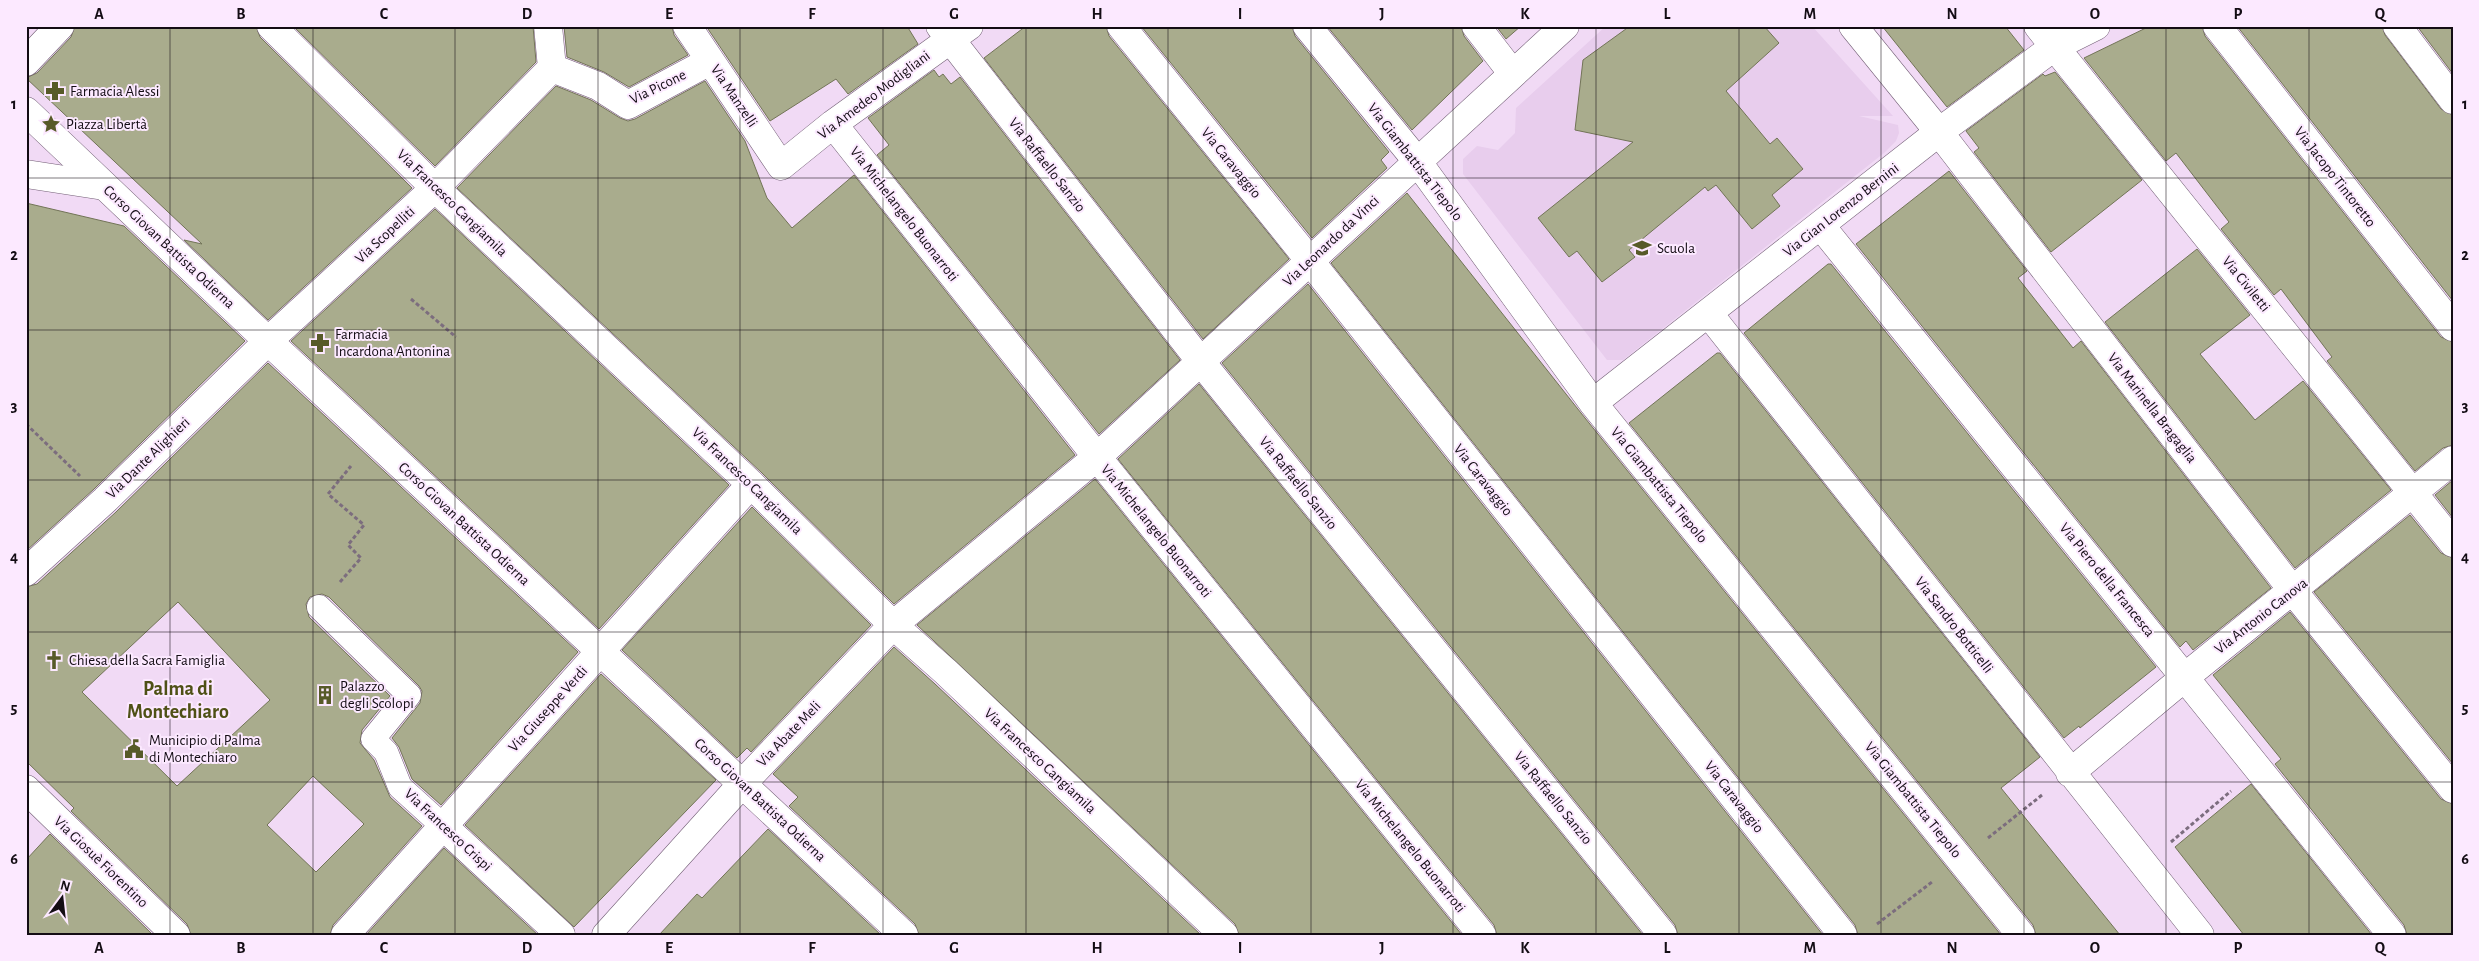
<svg xmlns="http://www.w3.org/2000/svg" width="2479" height="961" font-family="'Alegreya Sans',sans-serif">
<style>
.built{fill:#e8cded}
.building{fill:#a9ac8d;stroke:#727457;fill-rule:evenodd}
.lines{fill:none;stroke-linecap:round;stroke-linejoin:round}
.lane-casing{stroke:#735f76;stroke-width:25}
.street-casing{stroke:#735f76;stroke-width:29}
.secondary-casing{stroke:#735f76;stroke-width:29}
.path{stroke:#7c6d7e;stroke-width:3;stroke-dasharray:4 2.5;stroke-linecap:butt}
.lane{stroke:#fff;stroke-width:24}
.street{stroke:#fff;stroke-width:28}
.secondary{stroke:#fff;stroke-width:28}
.grid{fill:none;stroke:#130c14;stroke-width:1;stroke-opacity:0.55}
.labels{text-anchor:middle;dominant-baseline:central;stroke-width:4;stroke-linejoin:round;paint-order:stroke}
.street-label{font-size:15px;fill:#130c14;stroke:#fce9ff}
.poi-label{font-size:15px;fill:#130c14;stroke:#fce9ff;text-anchor:start}
.district-label{font-size:20px;font-weight:bold;fill:#4f5116;stroke:#fce9ff}
.neatline{fill:none;stroke:#130c14;stroke-width:2}
.grid-label{font-size:16px;text-anchor:middle;font-weight:bold;fill:#130c14}
</style>
<rect width="100%" height="100%" fill="#f1daf5"/>
<path class="built" d="M1606 26H1812L1893 116H1859L1898 125 1899 133 1896 141 1884 153 1623 360H1607L1463 174V159L1477 146 1498 150 1515 133 1516 108Z"/>
<path class="building" d="M75 26H256L260 37 412 188 268 320 184 240 202 244 26 78 37 73 71 37Z
M293 26H533L536 62 435 166Z
M564 26H672L674 35 688 55 629 87 604 72 567 57Z
M706 26H907L918 44 848 94 836 79 770 121Z
M1026 26H1106L1109 36 1289 259 1203 339 984 58Z
M1141 26H1292L1295 36 1389 152 1381 160 1387 168 1312 238Z
M1327 26H1461L1464 36 1483 61 1412 130Z
M1496 26H1521L1506 39Z
M1630 26H1764L1779 43 1726 91 1770 144 1777 138 1803 169 1772 195 1780 206 1752 229 1716 185 1708 191 1705 187 1629 250 1635 257 1602 282 1577 251 1569 257 1538 218 1633 142 1575 130 1583 60Z
M1882 26H2005L2024 50 1947 107Z
M2150 26H2202L2205 36 2441 337 2453 342V445L2443 448 2415 471 2327 361 2332 357 2281 289 2274 295 2221 229 2229 222 2176 153 2166 161 2084 58Z
M2237 26H2382L2385 35 2441 109 2453 115V301Z
M2417 26H2453V74Z
M934 70 939 77 943 74 951 84 960 77 1180 360 1099 434 877 155 889 145 868 118Z
M2055 72 2142 180 2051 252 1974 152 1979 148 1966 131 2043 74 2045 76Z
M705 81 745 141 767 198 792 228 854 175 1075 455 894 604 762 473 457 188 556 86 591 100 620 118 628 121 635 119Z
M1949 171 2027 271 2018 278 2073 348 2081 341 2271 588 2193 650 2186 641 2180 647 1856 244Z
M1407 193 1581 413 2001 935H1858L1855 925 1331 263Z
M26 203 124 226 245 341 94 489 26 551Z
M435 209 729 485 599 629 291 341Z
M2197 249 2250 315 2200 354 2255 420 2303 381 2391 490 2295 568 2105 322Z
M1828 264H1831L2156 667 2080 728 2079 726 2064 738 1744 333Z
M1308 284 1823 935H1678L1675 925 1222 363Z
M1717 353H1720L2040 757 2001 788 2120 935H2036L2033 925 1629 423Z
M268 363 578 652 441 805 412 779 399 747 392 738 420 703 422 691 419 686 329 597 322 594 310 597 306 604 309 617 390 696 362 730 360 743 374 760 390 797 422 826 333 925 330 935H191L187 924 71 811 74 808 26 761V587L37 584 116 512ZM178 602 270 700 177 786 82 692ZM313 776 364 824 316 872 267 825Z
M1199 384 1643 935H1497L1494 925 1118 459Z
M1095 479 1462 935H1239L1235 924 917 625Z
M2453 480V518L2435 495Z
M752 507 871 625 751 752 747 748 737 758 622 650Z
M2410 515 2441 553 2453 558V764L2314 592Z
M2290 612 2441 799 2453 804V935H2407L2404 925 2275 764 2281 759 2213 675Z
M894 647 935 684 1201 935H919L915 924 789 806 798 797 773 774Z
M601 674 716 780 574 927 465 825Z
M2251 784 2372 935H2244L2175 847Z
M768 829 881 935H659L697 894 702 898Z
M50 834 153 935H26V860Z
M444 848 538 935H366Z"/>
<g class="lines">
<g class="lane-casing">
<path id="lane" d="M319 607 409 695 373 739 386 752 400 787 443 826"/>
</g>
<g class="street-casing">
<path id="street" d="M271 26 435 188 751 484 893 625 946 672 1224 935
M687 26 781 166 833 124 969 26
M940 26 1201 362 1663 935
M1121 26 1310 261 1843 935
M1307 26 1417 161 1593 403 2021 935
M1476 26 1513 74
M1853 26 1939 132 2293 591 2453 789
M2038 26 2453 543
M2217 26 2453 327
M2397 26 2453 100
M26 62 60 26
M552 68 598 86 628 105 710 61
M833 124 1097 457 1482 935
M26 174 104 186
M1821 226 2392 935
M1709 314 2200 935
M1593 403 1939 132 2054 47 2096 26
M26 572 105 500 268 341 435 188 552 68 548 26
M2070 773 2185 677 2453 460
M443 826 561 935
M345 935 751 484
M606 935 742 784 893 625 1097 457 1565 26"/>
</g>
<g class="secondary-casing">
<path id="secondary" d="M26 111 268 341 904 935
M26 789 176 935"/>
</g>
<path class="path" d="M411 299 456 337
M26 424 80 476
M340 582 361 558 348 545 364 525 328 494 351 466
M1988 838 2042 795
M2171 842 2231 791
M1877 924 1932 882"/>
<use href="#lane" class="lane"/>
<use href="#street" class="street"/>
<use href="#secondary" class="secondary"/>
</g>
<path class="grid" d="M170 26V935M313 26V935M455 26V935M598 26V935M740 26V935M883 26V935M1026 26V935M1168 26V935M1311 26V935M1453 26V935M1596 26V935M1739 26V935M1881 26V935M2024 26V935M2166 26V935M2309 26V935M26 178H2453M26 330H2453M26 480H2453M26 632H2453M26 782H2453"/>
<defs>
<g id="pharmacy-bare" transform="scale(1.5)"><path d="M-2-6h4v4h4v4h-4v4h-4v-4h-4v-4h4Z" fill="#575a28" stroke="#fce9ff" stroke-width="2.5" paint-order="stroke"/></g>
<g id="sight-bare" transform="scale(1.5)"><path d="M0-6L1.8-2.2L6-1.7L2.9 1.2L3.7 5.4L0 3.3L-3.7 5.4L-2.9 1.2L-6-1.7L-1.8-2.2Z" fill="#575a28" stroke="#fce9ff" stroke-width="2.5" paint-order="stroke"/></g>
<g id="school-bare" transform="scale(1.5)"><path d="M0-5L7-2L0 1L-7-2ZM-4 1L0 2.5L4 1V4Q0 6-4 4Z" fill="#575a28" stroke="#fce9ff" stroke-width="2.5" paint-order="stroke"/></g>
<g id="church-bare" transform="scale(1.5)"><path d="M-1.2-6h2.4v3.5h3.3v2.4h-3.3V6h-2.4V-.1h-3.3v-2.4h3.3Z" fill="#575a28" stroke="#fce9ff" stroke-width="2.5" paint-order="stroke"/></g>
<g id="building-bare" transform="scale(1.5)"><path d="M-4-6H4V6H1V3H-1V6H-4ZM-2.5-4.3h1.7v1.8h-1.7ZM.8-4.3h1.7v1.8H.8ZM-2.5-1h1.7V.8h-1.7ZM.8-1h1.7V.8H.8Z" fill="#575a28" stroke="#fce9ff" stroke-width="2.5" paint-order="stroke"/></g>
<g id="civic-bare" transform="scale(1.5)"><path d="M-.6-6.5H3V-4.5H.6V-3L4-1V1h2V6H-6V1h2V-1L-.6-3ZM-1.2 2.5V6h2.4V2.5Z" fill="#575a28" stroke="#fce9ff" stroke-width="2.5" paint-order="stroke"/></g>
</defs>
<g fill-rule="evenodd">
<use href="#pharmacy-bare" x="55" y="91"/>
<use href="#sight-bare" x="51" y="124"/>
<use href="#school-bare" x="1642" y="248"/>
<use href="#pharmacy-bare" x="320" y="343"/>
<use href="#church-bare" x="54" y="660"/>
<use href="#building-bare" x="325" y="695"/>
<use href="#civic-bare" x="134" y="749"/>
</g>
<g class="labels">
<g class="street-label">
<text transform="translate(658 87) rotate(-26)">Via Picone</text>
<text transform="translate(874 95) rotate(-37)">Via Amedeo Modigliani</text>
<text transform="translate(734 96) rotate(56)">Via Manzelli</text>
<text transform="translate(1415 162) rotate(52)">Via Giambattista Tiepolo</text>
<text transform="translate(1231 163) rotate(51)">Via Caravaggio</text>
<text transform="translate(1047 165) rotate(52)">Via Raffaello Sanzio</text>
<text transform="translate(2335 177) rotate(52)">Via Jacopo Tintoretto</text>
<text transform="translate(452 203) rotate(44)">Via Francesco Cangiamila</text>
<text transform="translate(1841 210) rotate(-38)">Via Gian Lorenzo Bernini</text>
<text transform="translate(904 214) rotate(52)">Via Michelangelo Buonarroti</text>
<text transform="translate(385 235) rotate(-43)">Via Scopelliti</text>
<text transform="translate(1331 241) rotate(-43)">Via Leonardo da Vinci</text>
<text transform="translate(169 247) rotate(43)">Corso Giovan Battista Odierna</text>
<text transform="translate(2246 284) rotate(51)">Via Civiletti</text>
<text transform="translate(2152 408) rotate(52)">Via Marinella Bragaglia</text>
<text transform="translate(148 458) rotate(-44)">Via Dante Alighieri</text>
<text transform="translate(1483 480) rotate(52)">Via Caravaggio</text>
<text transform="translate(747 481) rotate(44)">Via Francesco Cangiamila</text>
<text transform="translate(1298 483) rotate(51)">Via Raffaello Sanzio</text>
<text transform="translate(1659 485) rotate(51)">Via Giambattista Tiepolo</text>
<text transform="translate(464 524) rotate(43)">Corso Giovan Battista Odierna</text>
<text transform="translate(1156 531) rotate(51)">Via Michelangelo Buonarroti</text>
<text transform="translate(2107 580) rotate(51)">Via Piero della Francesca</text>
<text transform="translate(2261 616) rotate(-38)">Via Antonio Canova</text>
<text transform="translate(1954 625) rotate(52)">Via Sandro Botticelli</text>
<text transform="translate(548 709) rotate(-48)">Via Giuseppe Verdi</text>
<text transform="translate(789 734) rotate(-46)">Via Abate Meli</text>
<text transform="translate(1040 761) rotate(43)">Via Francesco Cangiamila</text>
<text transform="translate(1734 797) rotate(52)">Via Caravaggio</text>
<text transform="translate(1553 798) rotate(51)">Via Raffaello Sanzio</text>
<text transform="translate(760 800) rotate(43)">Corso Giovan Battista Odierna</text>
<text transform="translate(1913 800) rotate(51)">Via Giambattista Tiepolo</text>
<text transform="translate(448 830) rotate(43)">Via Francesco Crispi</text>
<text transform="translate(1410 846) rotate(51)">Via Michelangelo Buonarroti</text>
<text transform="translate(101 862) rotate(44)">Via Giosuè Fiorentino</text>
</g>
<g class="poi-label">
<text x="70" y="91">Farmacia Alessi</text>
<text x="66" y="124">Piazza Libertà</text>
<text x="1657" y="248">Scuola</text>
<text x="335" y="334">Farmacia<tspan x="335" dy="17">Incardona Antonina</tspan></text>
<text x="69" y="660">Chiesa della Sacra Famiglia</text>
<text x="340" y="686">Palazzo<tspan x="340" dy="17">degli Scolopi</tspan></text>
<text x="149" y="740">Municipio di Palma<tspan x="149" dy="17">di Montechiaro</tspan></text>
</g>
<g class="district-label">
<text x="178" y="689">Palma di<tspan x="178" dy="23">Montechiaro</tspan></text>
</g>
</g>
<rect width="2479" height="961" fill="none" stroke="#fce9ff" stroke-width="55"/>
<g transform="translate(62 898) rotate(15)" stroke="#fce9ff" stroke-width="4" paint-order="stroke">
<path d="M0-4L9 19L0 12L-9 19Z" fill="#130c14"/>
<text y="-8" font-size="14" font-weight="bold" text-anchor="middle" fill="#130c14">N</text>
</g>
<rect x="28" y="28" width="2424" height="906" class="neatline"/>
<g class="grid-label">
<text x="99" y="19">A</text>
<text x="241" y="19">B</text>
<text x="384" y="19">C</text>
<text x="527" y="19">D</text>
<text x="669" y="19">E</text>
<text x="812" y="19">F</text>
<text x="954" y="19">G</text>
<text x="1097" y="19">H</text>
<text x="1240" y="19">I</text>
<text x="1382" y="19">J</text>
<text x="1525" y="19">K</text>
<text x="1667" y="19">L</text>
<text x="1810" y="19">M</text>
<text x="1952" y="19">N</text>
<text x="2095" y="19">O</text>
<text x="2238" y="19">P</text>
<text x="2380" y="19">Q</text>
<text x="14" y="109">1</text>
<text x="2465" y="109">1</text>
<text x="14" y="260">2</text>
<text x="2465" y="260">2</text>
<text x="14" y="411">3</text>
<text x="2465" y="411">3</text>
<text x="14" y="562">4</text>
<text x="2465" y="562">4</text>
<text x="14" y="713">5</text>
<text x="2465" y="713">5</text>
<text x="14" y="864">6</text>
<text x="2465" y="864">6</text>
<text x="99" y="953">A</text>
<text x="241" y="953">B</text>
<text x="384" y="953">C</text>
<text x="527" y="953">D</text>
<text x="669" y="953">E</text>
<text x="812" y="953">F</text>
<text x="954" y="953">G</text>
<text x="1097" y="953">H</text>
<text x="1240" y="953">I</text>
<text x="1382" y="953">J</text>
<text x="1525" y="953">K</text>
<text x="1667" y="953">L</text>
<text x="1810" y="953">M</text>
<text x="1952" y="953">N</text>
<text x="2095" y="953">O</text>
<text x="2238" y="953">P</text>
<text x="2380" y="953">Q</text>
</g>
</svg>
